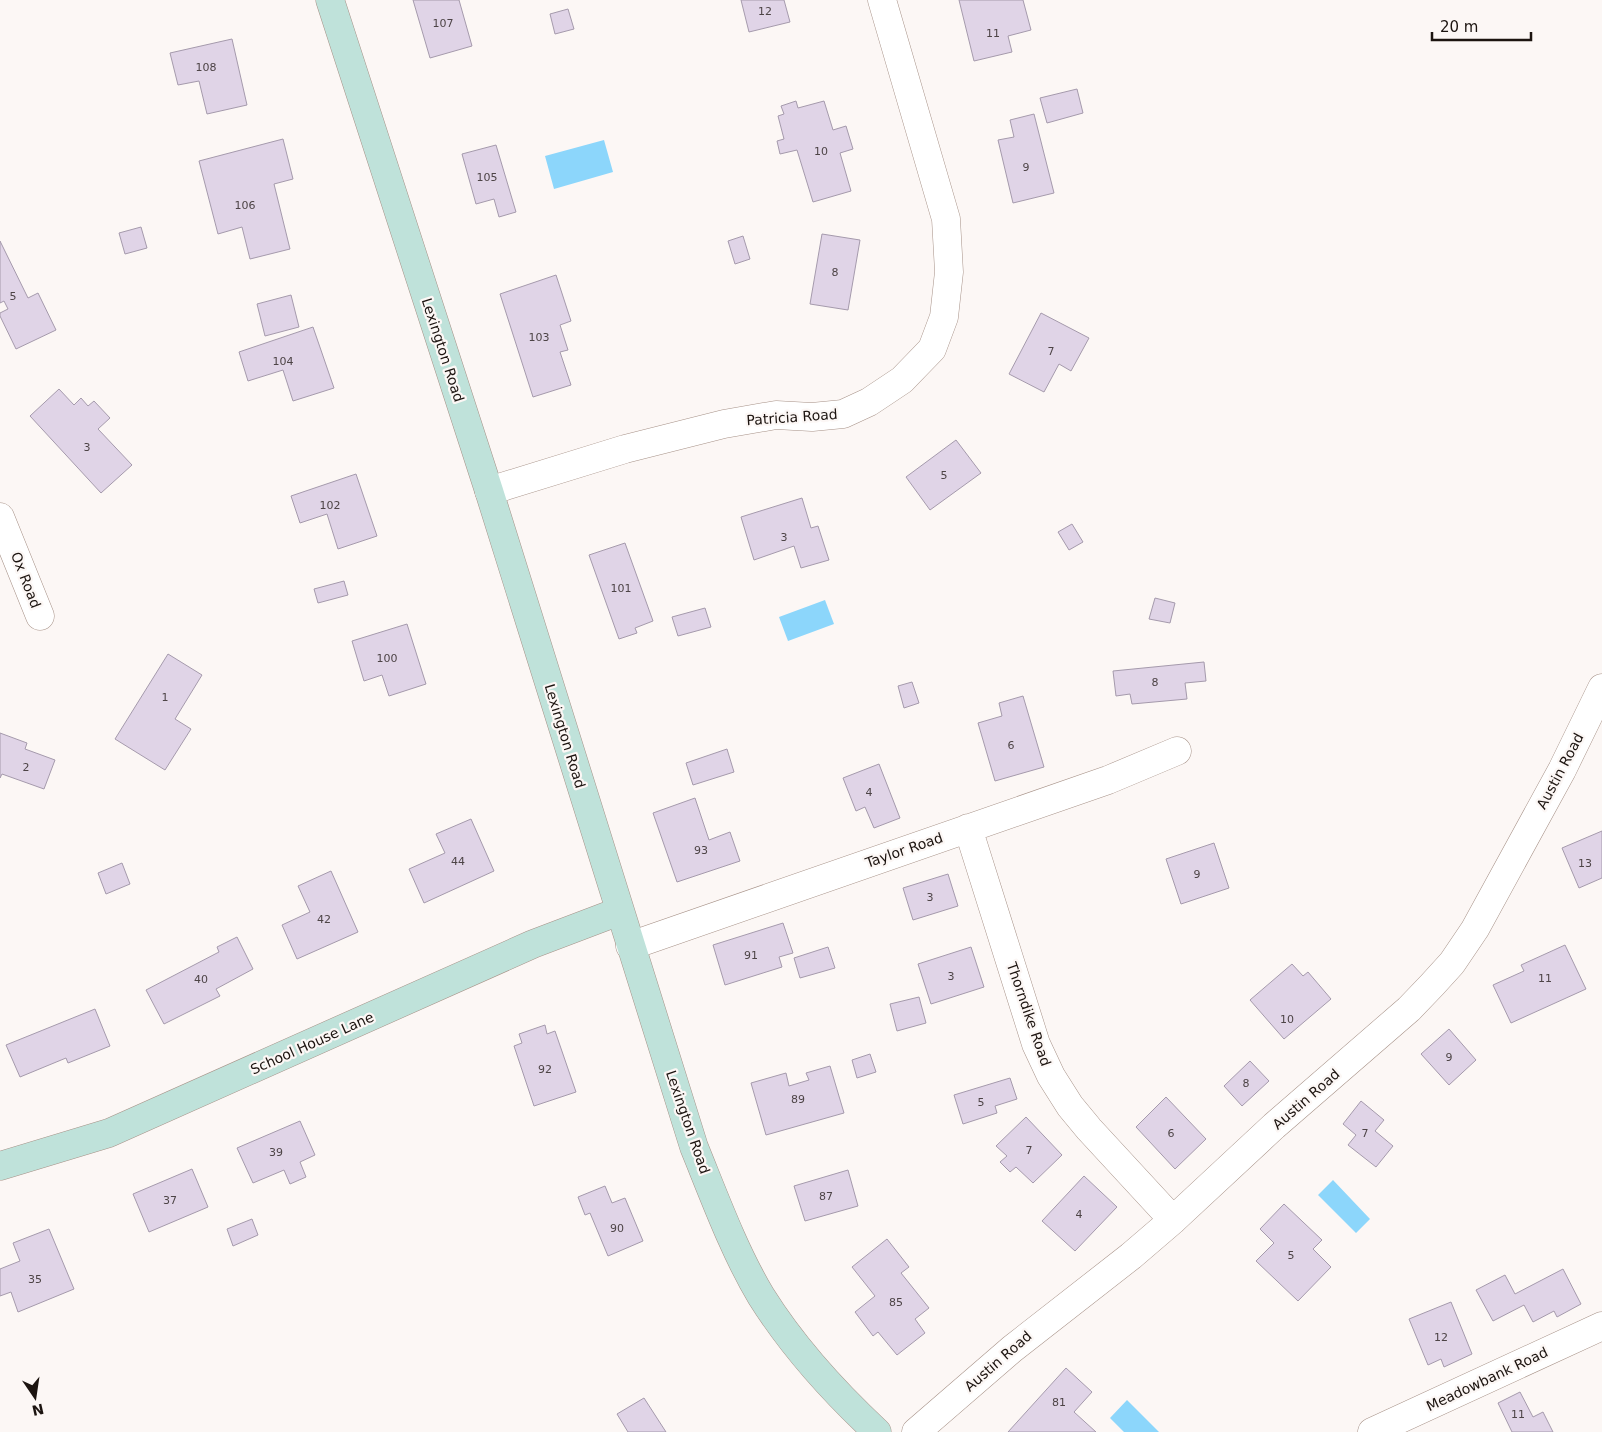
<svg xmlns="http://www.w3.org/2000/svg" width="1602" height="1432" font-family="'DejaVu Sans',sans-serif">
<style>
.water{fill:#8cd6fb}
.building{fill:#e0d4e7;stroke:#a59aac}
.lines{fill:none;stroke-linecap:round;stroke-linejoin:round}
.street-casing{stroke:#a79288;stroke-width:29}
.secondary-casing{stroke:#a79288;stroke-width:29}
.street{stroke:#fff;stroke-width:28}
.secondary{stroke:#bfe2da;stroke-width:28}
.labels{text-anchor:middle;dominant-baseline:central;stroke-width:4.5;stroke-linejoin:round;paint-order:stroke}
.number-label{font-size:11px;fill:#4d4446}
.street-label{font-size:14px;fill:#1c1410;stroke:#fcf7f5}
</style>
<rect width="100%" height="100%" fill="#fcf7f5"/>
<path class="water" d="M604 140 613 172 554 189 545 156Z
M825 600 834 624 788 641 779 617Z
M1333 1180 1370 1219 1356 1233 1318 1195Z
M1127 1400 1159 1432H1124L1110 1418Z"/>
<path class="building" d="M413 0H459L472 46 430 58Z
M741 0H784L790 22 749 32Z
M959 0H1023L1031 30 1008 36 1012 52 974 61Z
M568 9 574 29 555 34 550 14Z
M232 39 247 105 207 114 199 81 178 85 170 53Z
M1077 89 1083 113 1047 123 1040 98Z
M796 101 798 108 824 101 833 130 846 126 853 149 840 153 851 191 813 202 797 150 780 154 777 141 784 139 778 116 784 114 781 106Z
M1034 114 1054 193 1013 203 998 140 1014 137 1010 120Z
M283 139 293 179 274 184 290 249 250 259 242 227 218 234 199 161Z
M496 145 516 212 499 217 494 199 476 204 462 154Z
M141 227 147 248 125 254 119 233Z
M822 234 860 240 848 310 810 304Z
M743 236 750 259 735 264 728 241Z
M0 241 28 298 38 293 56 330 16 349 0 316V313L8 309 4 301 0 303Z
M556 275 571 321 560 325 568 350 560 352 571 385 533 397 500 294Z
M291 295 299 327 265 336 257 304Z
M1041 313 1089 338 1071 371 1059 364 1044 392 1009 374Z
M313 327 334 388 293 401 283 370 248 381 239 352Z
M59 389 74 405 81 398 88 406 94 401 110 418 98 429 132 465 101 493 30 416Z
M956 440 981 473 930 510 906 477Z
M356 474 377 536 338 549 327 514 300 523 291 496Z
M802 498 811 528 818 526 829 560 801 568 794 546 754 560 741 517Z
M1072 524 1083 542 1069 550 1058 532Z
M625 543 653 621 635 628 637 633 619 639 589 555Z
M344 581 348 595 318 603 314 589Z
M1155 598 1175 603 1170 623 1149 619Z
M705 608 711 627 678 636 672 617Z
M407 624 426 684 389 696 382 675 364 681 352 641Z
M168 654 202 675 175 719 191 729 165 770 115 739Z
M1204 662 1206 681 1185 683 1187 699 1132 704 1130 694 1116 696 1113 671Z
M912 682 919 703 904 708 898 686Z
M1023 696 1044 767 995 781 978 723 1002 716 999 703Z
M0 733 27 743 25 749 55 760 44 789 2 774 0 778Z
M727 749 734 772 693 785 686 763Z
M879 764 900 818 874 828 865 807 856 811 843 778Z
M695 798 709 840 730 832 740 861 677 882 653 813Z
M471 819 494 871 424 903 409 869 445 853 436 834Z
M1602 831V878L1579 888 1562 848Z
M1214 843 1229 888 1181 904 1166 859Z
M122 863 130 884 106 894 98 873Z
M331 871 358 932 297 959 282 925 310 912 298 886Z
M948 874 958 906 913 920 903 888Z
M783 923 793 953 779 957 782 967 725 985 713 945Z
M237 937 253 969 216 989 220 996 164 1024 146 990 219 952 217 947Z
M1565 945 1586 989 1511 1023 1493 985 1524 971 1521 965Z
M828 947 835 968 800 978 794 958Z
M971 947 984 987 931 1004 918 964Z
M1292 964 1303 976 1308 972 1331 999 1284 1039 1250 1000Z
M919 997 926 1023 897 1031 890 1004Z
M95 1009 110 1046 68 1063 66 1058 20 1077 6 1045Z
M545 1025 547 1034 555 1031 576 1092 534 1106 514 1046 522 1043 519 1034Z
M1449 1029 1476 1060 1449 1085 1421 1054Z
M870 1054 876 1072 857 1078 852 1060Z
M1250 1061 1269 1081 1242 1106 1224 1086Z
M830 1066 844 1113 766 1135 751 1083 786 1073 789 1086 809 1080 806 1073Z
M1010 1078 1017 1099 995 1106 997 1113 963 1124 954 1095Z
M1166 1097 1206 1139 1175 1169 1136 1127Z
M1361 1101 1384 1120 1375 1131 1393 1146 1376 1167 1348 1145 1356 1135 1343 1124Z
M1026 1117 1062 1155 1033 1183 1016 1167 1010 1172 1000 1162 1007 1156 996 1146Z
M300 1121 315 1155 300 1162 306 1177 290 1184 284 1170 253 1183 237 1148Z
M192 1169 208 1207 149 1232 133 1194Z
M848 1170 858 1206 805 1221 794 1186Z
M1084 1176 1117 1207 1075 1251 1042 1221Z
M605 1186 612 1203 625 1198 643 1241 608 1256 590 1213 585 1215 578 1197Z
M1284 1204 1322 1240 1313 1249 1331 1267 1298 1301 1256 1261 1274 1243 1260 1229Z
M252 1219 258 1235 233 1246 227 1229Z
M49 1229 74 1289 18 1312 11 1292 0 1296V1269L20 1261 13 1243Z
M887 1239 909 1267 901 1273 929 1308 915 1319 925 1333 897 1355 878 1332 873 1336 855 1312 875 1296 852 1267Z
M1563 1269 1581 1304 1557 1317 1554 1311 1533 1322 1524 1305 1493 1321 1476 1290 1505 1275 1515 1294Z
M1451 1302 1472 1354 1444 1367 1441 1359 1428 1365 1409 1319Z
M1066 1368 1092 1392 1074 1412 1096 1432H1008Z
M1520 1392 1533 1417 1543 1412 1553 1432H1512L1498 1403Z
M644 1398 666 1432H628L617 1414Z"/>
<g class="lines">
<g class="street-casing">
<path id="street" d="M489 491 625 449 724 424 776 415 812 417 843 414 869 402 902 380 932 349 944 317 949 272 946 219 882 0
M0 517 40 616
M968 828 1036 1044 1051 1076 1070 1106 1089 1129 1173 1220
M630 946 1108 780 1177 751
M916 1432 1012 1349 1131 1256 1173 1220 1274 1126 1409 1009 1432 985 1452 963 1475 929 1562 770 1602 688
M1372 1432 1602 1326"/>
</g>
<g class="secondary-casing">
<path id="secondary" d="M330 0 489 491 694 1147C714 1196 734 1251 761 1296 793 1347 834 1392 877 1432
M0 1166 109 1133 533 944 620 911"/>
</g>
<use href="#street" class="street"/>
<use href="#secondary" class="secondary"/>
</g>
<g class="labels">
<g class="number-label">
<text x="765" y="11">12</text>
<text x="443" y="23">107</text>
<text x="993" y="33">11</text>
<text x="206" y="67">108</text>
<text x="821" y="151">10</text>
<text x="1026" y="167">9</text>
<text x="487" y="177">105</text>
<text x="245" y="205">106</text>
<text x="835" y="272">8</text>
<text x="13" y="296">5</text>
<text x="539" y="337">103</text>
<text x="1051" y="351">7</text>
<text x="283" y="361">104</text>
<text x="87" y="447">3</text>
<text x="944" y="475">5</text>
<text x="330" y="505">102</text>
<text x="784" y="537">3</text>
<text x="621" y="588">101</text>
<text x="387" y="658">100</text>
<text x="1155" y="682">8</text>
<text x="165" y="697">1</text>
<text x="1011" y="745">6</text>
<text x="26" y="767">2</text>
<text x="869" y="792">4</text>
<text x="701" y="850">93</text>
<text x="458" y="861">44</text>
<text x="1585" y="863">13</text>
<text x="1197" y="874">9</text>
<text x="930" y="897">3</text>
<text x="324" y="919">42</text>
<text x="751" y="955">91</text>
<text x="951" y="976">3</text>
<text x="1545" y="978">11</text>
<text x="201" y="979">40</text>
<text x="1287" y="1019">10</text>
<text x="1449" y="1057">9</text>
<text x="545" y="1069">92</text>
<text x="1246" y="1083">8</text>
<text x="798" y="1099">89</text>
<text x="981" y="1102">5</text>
<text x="1171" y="1133">6</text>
<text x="1365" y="1133">7</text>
<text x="1029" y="1150">7</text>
<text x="276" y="1152">39</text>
<text x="826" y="1196">87</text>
<text x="170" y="1200">37</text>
<text x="1079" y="1214">4</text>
<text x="617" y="1228">90</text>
<text x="1291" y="1255">5</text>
<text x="35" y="1279">35</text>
<text x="896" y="1302">85</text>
<text x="1441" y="1337">12</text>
<text x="1059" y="1402">81</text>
<text x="1518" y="1414">11</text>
</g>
<g class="street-label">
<text transform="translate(443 350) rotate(72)">Lexington Road</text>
<text transform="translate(792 417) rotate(-4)">Patricia Road</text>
<text transform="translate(26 580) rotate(69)">Ox Road</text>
<text transform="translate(565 736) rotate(73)">Lexington Road</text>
<text transform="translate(1560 771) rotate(-62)">Austin Road</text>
<text transform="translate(904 850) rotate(-19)">Taylor Road</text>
<text transform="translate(1029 1014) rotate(71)">Thorndike Road</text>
<text transform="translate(312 1043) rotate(-24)">School House Lane</text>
<text transform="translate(1306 1099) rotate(-41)">Austin Road</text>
<text transform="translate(688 1122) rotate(71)">Lexington Road</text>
<text transform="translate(998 1361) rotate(-41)">Austin Road</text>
<text transform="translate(1487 1379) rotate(-25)">Meadowbank Road</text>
</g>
</g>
<g transform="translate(35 1397) rotate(167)" stroke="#fcf7f5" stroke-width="4" paint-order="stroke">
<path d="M0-4L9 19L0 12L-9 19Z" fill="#1c1410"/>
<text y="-8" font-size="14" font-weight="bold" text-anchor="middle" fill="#1c1410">N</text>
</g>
<path d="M1432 32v8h99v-8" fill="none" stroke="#1c1410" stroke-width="2.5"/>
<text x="1440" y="32" font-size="15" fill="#1c1410" stroke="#fcf7f5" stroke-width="4" paint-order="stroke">20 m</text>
</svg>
